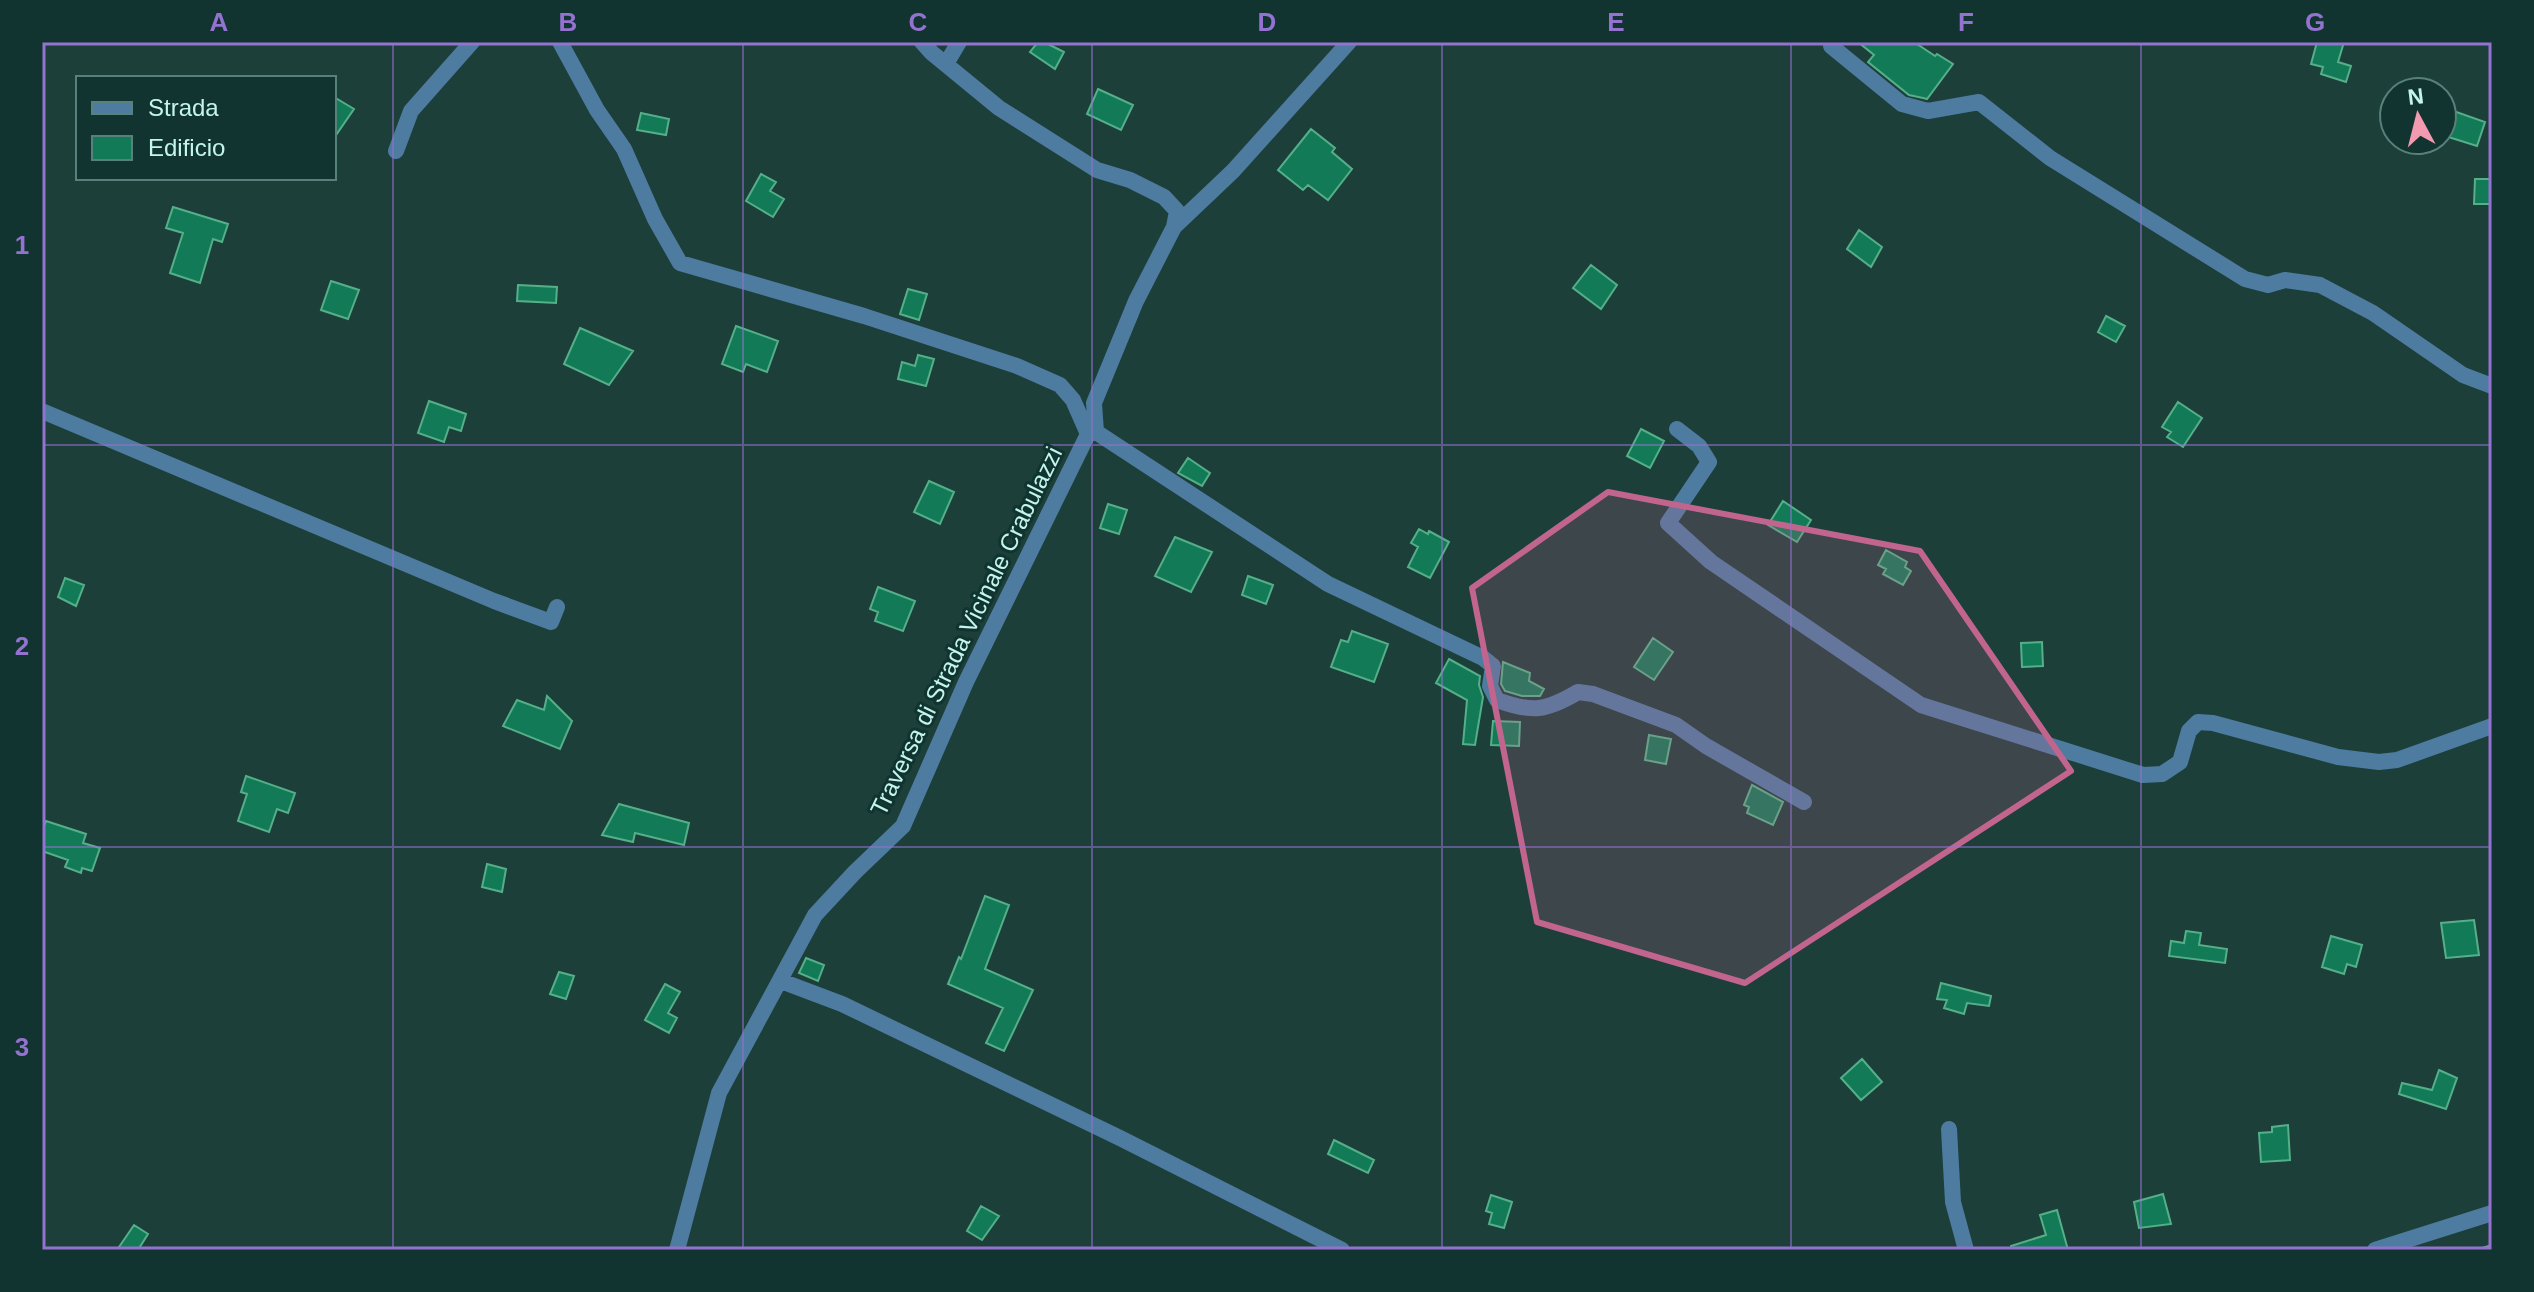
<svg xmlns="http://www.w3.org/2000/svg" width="2534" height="1292" font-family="Helvetica,sans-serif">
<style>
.building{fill:#137a57;stroke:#55af89;stroke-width:2}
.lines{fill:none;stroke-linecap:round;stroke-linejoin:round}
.minor{stroke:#4e7ba0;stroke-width:16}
.rail{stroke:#7ba69f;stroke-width:6;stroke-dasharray:14 14;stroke-linecap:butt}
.marked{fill:#c2658e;fill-opacity:0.2;stroke:#c2658e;stroke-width:6;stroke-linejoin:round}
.grid{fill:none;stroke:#9472cf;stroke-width:2;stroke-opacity:0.55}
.labels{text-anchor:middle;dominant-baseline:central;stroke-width:6;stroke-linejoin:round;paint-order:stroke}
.street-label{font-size:24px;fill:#c3f5ed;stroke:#113430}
.neatline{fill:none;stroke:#9472cf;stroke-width:3}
.grid-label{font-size:26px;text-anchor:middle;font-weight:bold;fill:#9472cf}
</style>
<rect width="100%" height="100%" fill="#1c3f3a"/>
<path class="building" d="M1038 42H1044L1064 52 1055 69 1030 52Z
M1858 42H1914L1935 56 1937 54 1953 64 1927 99 1923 98 1909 95 1868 62 1874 55Z
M2317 42H2344L2338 62 2351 66 2346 82 2321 74 2323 67 2311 64Z
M1098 89 1133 105 1121 130 1087 114Z
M334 97 354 109 334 138Z
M2445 108 2485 122 2477 146 2442 135V116Z
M641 113 669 119 666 135 637 130Z
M1311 129 1335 148 1332 152 1352 169 1328 200 1308 185 1303 190 1278 170Z
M761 174 776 182 770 191 784 199 773 217 746 201Z
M2475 179H2492V204H2474Z
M173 207 228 224 222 242 213 239 200 283 170 273 183 233 166 228Z
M1859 230 1882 247 1871 267 1847 249Z
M1591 265 1617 285 1601 309 1573 288Z
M331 281 359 290 348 319 321 310Z
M518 285 557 287 556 303 517 301Z
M908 289 927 294 919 320 900 314Z
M2106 316 2125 326 2116 342 2098 332Z
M736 326 778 341 767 372 746 364 743 372 722 364Z
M580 328 633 351 609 385 564 364Z
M918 355 934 359 926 386 898 379 902 362 915 366Z
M429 401 466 414 461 431 449 427 444 442 418 433Z
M2178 402 2202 418 2183 447 2167 437 2171 432 2162 427Z
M1641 429 1664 441 1650 468 1627 456Z
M1188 458 1210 473 1202 486 1178 473Z
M929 481 954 492 940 524 914 512Z
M1783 501 1811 520 1797 542 1768 525Z
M1108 504 1127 510 1119 534 1100 528Z
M1419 529 1428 534 1429 531 1449 542 1430 578 1408 567 1418 547 1411 543Z
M1175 537 1212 552 1191 592 1155 576Z
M1886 550 1907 562 1905 567 1911 571 1903 585 1883 574 1886 569 1878 565Z
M1248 576 1273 585 1266 604 1242 595Z
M65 578 84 585 76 606 58 597Z
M878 587 915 601 903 631 875 621 878 612 870 609Z
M1352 631 1388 644 1374 682 1331 667 1341 640 1348 642Z
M1653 638 1673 652 1654 680 1634 667Z
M2042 642 2043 666 2022 667 2021 643Z
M1449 659 1480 676 1479 685 1483 697 1475 745 1463 744 1467 700 1436 683Z
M1503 662 1530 673 1529 681 1544 689 1540 696H1522L1505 691 1501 684Z
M547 696 572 721 560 749 503 726 517 700 544 710Z
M1493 721 1520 722 1519 746 1491 745Z
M1649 735 1671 739 1666 764 1645 760Z
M246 776 295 793 288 813 277 809 269 832 238 821 247 794 241 792Z
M1752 785 1783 802 1773 825 1747 813 1749 807 1744 805Z
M619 804 689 823 684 845 635 833 633 842 602 835Z
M46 821 86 834 83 843 100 848 92 871 82 868 81 873 65 867 68 860 42 851V831Z
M487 864 506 869 502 892 482 887Z
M985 896 1009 905 985 969 1033 990 1004 1051 986 1043 1003 1008 948 984 959 957 961 959Z
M2474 920 2479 955 2446 958 2441 923Z
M2186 931 2201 933 2199 945 2227 949 2225 963 2169 956 2171 941 2184 943Z
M2331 936 2362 945 2356 967 2347 964 2344 974 2322 967Z
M806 958 824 965 818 981 799 973Z
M559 972 574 976 566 999 550 994Z
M1941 983 1991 996 1989 1006 1967 1003 1964 1014 1944 1008 1947 1000 1937 999Z
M665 984 680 992 668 1013 677 1018 669 1033 645 1020Z
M1862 1059 1882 1082 1861 1100 1841 1078Z
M2439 1070 2457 1078 2446 1109 2399 1094 2402 1083 2432 1090Z
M2288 1125 2290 1160 2261 1162 2259 1133 2272 1132V1127Z
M1334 1140 1374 1160 1368 1173 1328 1154Z
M2163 1194 2171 1224 2139 1228 2134 1202Z
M1491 1195 1512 1202 1504 1228 1489 1224 1492 1213 1486 1211Z
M981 1206 999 1216 982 1240 967 1231Z
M2057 1210 2068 1250H2011V1246L2046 1235 2040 1215Z
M134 1225 148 1234 138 1250H117Z"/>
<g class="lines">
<path class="minor" d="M560 42 597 110 624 149 655 219 680 263 864 316 1017 366 1060 385 1073 400 1088 434
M922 42 932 53 999 108 1097 170 1130 180 1164 197 1177 211 1174 227 1136 301 1094 403 1096 432
M1831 46 1902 104 1928 111 1979 102 2050 158 2245 279 2268 285 2285 280 2320 285 2373 313 2463 375 2492 386
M946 64 959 42
M396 151 411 111 472 42
M1174 227 1233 171 1349 42
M42 411 494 601 551 622 557 607
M1677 429 1699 446 1709 462 1668 523 1711 562 1921 705 2143 775 2162 774 2180 762 2189 731 2198 722 2213 723 2338 757 2379 762 2397 760 2492 726
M781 981 842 1004 1120 1138 1342 1250
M1949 1129 1953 1202 1966 1250
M677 1250 719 1093 815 915 855 872 903 826 966 682 1088 434 1096 432 1328 584 1483 658 1493 666 1490 686 1497 700C1532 713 1546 711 1578 692L1593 694 1676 725 1706 746 1804 802
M2375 1250 2492 1213"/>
<path class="rail" d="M2482 1250 2492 1247"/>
</g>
<path class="marked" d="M1608 492 1920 551 2071 771 1745 983 1537 922 1472 588Z"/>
<path class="grid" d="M393 42V1250M743 42V1250M1092 42V1250M1442 42V1250M1791 42V1250M2141 42V1250M42 445H2492M42 847H2492"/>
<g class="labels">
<g class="street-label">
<text transform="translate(966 631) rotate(-64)">Traversa di Strada Vicinale Crabulazzi</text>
</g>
</g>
<rect width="2534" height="1292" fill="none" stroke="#113430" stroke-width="88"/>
<rect x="76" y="76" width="260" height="104" fill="#113430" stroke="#58817c" stroke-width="2"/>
<rect x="92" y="102" width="40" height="12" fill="#4e7ba0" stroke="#58817c" stroke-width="2"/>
<text x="148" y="116" font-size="24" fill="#c3f5ed">Strada</text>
<rect x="92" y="136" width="40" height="24" fill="#137a57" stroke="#58817c" stroke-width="2"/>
<text x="148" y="156" font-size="24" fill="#c3f5ed">Edificio</text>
<g transform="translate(2418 116) rotate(353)"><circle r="38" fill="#113430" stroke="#58817c" stroke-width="2"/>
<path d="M0-6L14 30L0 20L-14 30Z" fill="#f29aaf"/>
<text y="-12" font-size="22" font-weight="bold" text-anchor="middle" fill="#c3f5ed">N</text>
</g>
<rect x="44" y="44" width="2446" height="1204" class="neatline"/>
<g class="grid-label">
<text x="219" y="31">A</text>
<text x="568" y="31">B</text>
<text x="918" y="31">C</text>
<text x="1267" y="31">D</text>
<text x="1616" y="31">E</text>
<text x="1966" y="31">F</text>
<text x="2315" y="31">G</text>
<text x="22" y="254">1</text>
<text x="22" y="655">2</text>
<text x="22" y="1056">3</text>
</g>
</svg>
